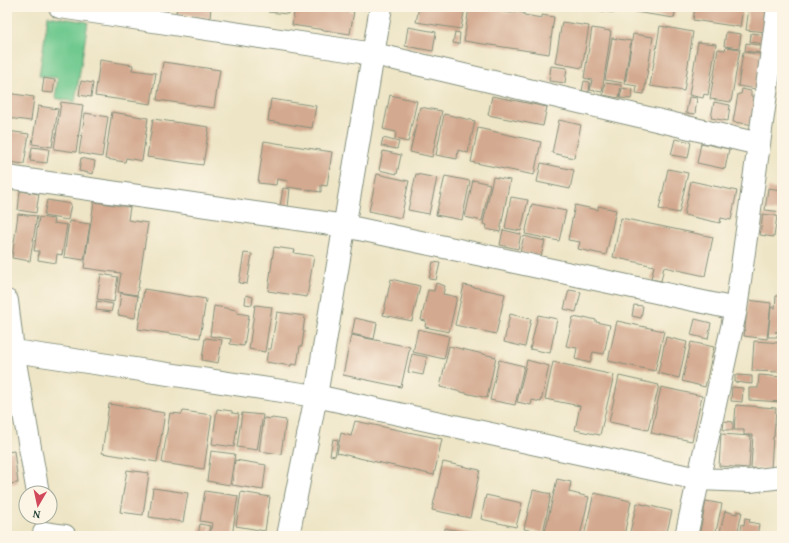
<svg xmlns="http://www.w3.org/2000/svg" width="789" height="543" font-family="'Gentium Book Plus',serif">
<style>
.green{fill:#70c98f;stroke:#488362}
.building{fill:#d3a98f}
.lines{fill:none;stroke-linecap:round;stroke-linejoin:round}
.minor-casing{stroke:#86917d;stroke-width:24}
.minor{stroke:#fff;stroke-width:22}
</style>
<rect width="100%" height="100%" fill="#fcf5e5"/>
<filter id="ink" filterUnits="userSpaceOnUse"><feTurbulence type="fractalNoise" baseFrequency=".025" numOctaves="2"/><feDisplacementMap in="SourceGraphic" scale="8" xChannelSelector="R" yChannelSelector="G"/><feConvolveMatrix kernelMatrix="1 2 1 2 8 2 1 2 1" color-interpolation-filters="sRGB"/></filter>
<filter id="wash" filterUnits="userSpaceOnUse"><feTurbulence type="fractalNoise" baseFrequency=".012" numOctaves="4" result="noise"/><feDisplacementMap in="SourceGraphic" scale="16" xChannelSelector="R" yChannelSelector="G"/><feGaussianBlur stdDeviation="0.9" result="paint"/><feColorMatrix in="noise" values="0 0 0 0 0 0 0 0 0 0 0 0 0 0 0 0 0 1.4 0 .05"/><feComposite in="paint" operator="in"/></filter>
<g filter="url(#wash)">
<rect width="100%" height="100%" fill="#eee5c6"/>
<path class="green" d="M48 16 88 22 75 102 55 98 58 78 39 76Z"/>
<g id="blocks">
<path class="building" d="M177 7H211L210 18 176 13Z
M269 7H290L288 14 268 12Z
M295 7H351L350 11H354L350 34 292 25Z
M419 7H465L461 29 416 22Z
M469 7H484L483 8 492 10V8L504 10 503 12 512 13V11L524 13V15L542 18V15L554 17 549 54 464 41Z
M596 7H616L615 13 596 10Z
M629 7H676L674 18 628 11Z
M695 7H743L740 27 693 20Z
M749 7H770L767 32 746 30Z
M562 22 589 26 582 68 555 63Z
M660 26 693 32 684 91 650 86Z
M408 27 436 32 433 51 405 46Z
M592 28 611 31 602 92 590 90 592 80 584 78Z
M455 32 460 33 459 44 453 43Z
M726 32 741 34 739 48 724 46Z
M751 33 767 35 765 44 750 42Z
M633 34 653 37 644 94 636 93 637 86 625 84Z
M612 38 631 41 624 83 605 80Z
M698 42 716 44 708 95 704 94 703 98 689 95Z
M746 43 763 46 761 53 745 51Z
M726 47 740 49 731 102 710 99 718 49 725 50Z
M743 52 766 55 759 70 756 89 738 86Z
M100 60 133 65 132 70 156 73 151 104 95 96Z
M163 62 220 70 214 108 157 100Z
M551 66 567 68 565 83 549 81Z
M44 78 55 80 53 93 42 92Z
M81 81 93 83 91 97 79 95Z
M584 81 590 82 589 92 582 91Z
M605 83 621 85 619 98 603 95Z
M622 88 633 90 631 99 620 98Z
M742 89 751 91V96L759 97 755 125 733 122 738 94H741Z
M7 93 34 97 31 121 7 118Z
M390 95 417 101 408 142 395 139 396 132 383 129Z
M492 96 547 107 543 126 488 115Z
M689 97 697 98 695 114 686 113Z
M271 99 316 106 312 128 268 121Z
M61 102 83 105 76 152 54 149Z
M714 102 730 105 728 121 711 118Z
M38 106 58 109 52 147 32 144Z
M420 107 442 111 432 157 410 152Z
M112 112 148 118 142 161 126 158 125 162 105 159Z
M85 113 108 117 102 157 79 153Z
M444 114 475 121 468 153 458 150 457 159 436 155Z
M153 119 209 127 203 165 147 157Z
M559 120 581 125 574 158 552 153Z
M478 128 541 142 534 175 471 162Z
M7 131 29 134 24 164 9 162 10 159 7 158Z
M383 138 399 142 397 149 381 146Z
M675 139 691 142 688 158 671 155Z
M264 141 332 152 327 186 321 185V192L287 187 288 181 277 179 276 185 258 183Z
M701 143 729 149 725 169 697 163Z
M32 147 49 149 47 163 30 161Z
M383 151 401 155 397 174 379 170Z
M81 158 95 161 93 174 79 171Z
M541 163 574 170 570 189 537 182Z
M668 169 688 173 679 213 659 209Z
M377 174 409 181 401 218 369 211Z
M416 174 437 178 429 214 408 210Z
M445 176 470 181 462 220 436 215Z
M493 177 510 180 500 232 486 229 487 225 483 224Z
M473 180 490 184 482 221 465 217Z
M691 181 737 191 731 220 721 218 720 223 684 215Z
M283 188 290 189 288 207 280 206Z
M768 188 782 190V212L765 210Z
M20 191 39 194 36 213 18 210Z
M511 197 528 200 521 231 505 228Z
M47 200 71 204 68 220 44 216Z
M94 202 130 207 128 220 148 223 137 295 118 292 121 273 84 268Z
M532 204 566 211 559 241 525 234Z
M575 205 598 210V206L616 210 606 255 578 249 580 242 568 240Z
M18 214 37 216 30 261 12 258Z
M763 214 777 216 774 237 760 235Z
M39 217 54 219 53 223 67 225 62 255 57 254 56 263 38 260 39 251H34Z
M621 218 713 237 705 276 664 267 661 281 651 279 654 266 613 257Z
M69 221 90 224 84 260 64 257Z
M503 230 521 234 518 249 500 245Z
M524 236 545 241 541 256 520 252Z
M274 247 295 250 294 253 314 256 307 297 268 291Z
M244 253 252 254 247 284 239 283Z
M433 262 440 263 436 280 429 279Z
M101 274 118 277 114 302 97 299Z
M391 279 420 286 412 321 383 315Z
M436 283 445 286 443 294 457 297 449 332 425 327 426 321 421 320 428 290 434 291Z
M464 285 505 294 496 334 455 325Z
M144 289 206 299 200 338 138 329Z
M569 290 581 292 576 312 564 309Z
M121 293 138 296 135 318 118 315Z
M246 295 253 297 252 305 245 304Z
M776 296H782V332H775H782V335H777V337H768L771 307 775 308Z
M748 300 771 303 767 339 744 336Z
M97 301 113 304 111 312 96 310Z
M255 305 272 307 265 352 249 349Z
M634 305 643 306 641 318 632 316Z
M214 306 237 310V313L249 315 244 346 230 344 231 339 210 336Z
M277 312 305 316 303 331H304L302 346H300L297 365 291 364V366L266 362 268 349H271Z
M510 314 531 319 525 347 504 342Z
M538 315 557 319 550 353 530 349Z
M573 317 584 319V317L596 320V322L610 325 604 354 593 352 590 363 575 359 577 348 566 346Z
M355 318 377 323 374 339 352 334Z
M695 319 711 323 708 339 691 335Z
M617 321 664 331 655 371 608 361Z
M418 329 449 336 444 359 413 352Z
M351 335 410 347 401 387 343 375Z
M666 337 687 342 679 378 658 373Z
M205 338 222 340 218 363 202 360Z
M754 341 782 343V372L752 371Z
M691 342 714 347 705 387 682 381Z
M449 346 496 357 487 398 440 387Z
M412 354 427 357 423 375 408 372Z
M499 360 524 366 515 405 490 400Z
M527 360 549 366 541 402 532 400 531 405 517 402Z
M553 362 614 375 600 435 575 430 580 406 545 399Z
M735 375 752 376V384L735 382Z
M759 375 782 377V402L749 400V388H758Z
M619 376 659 385 648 430 609 422Z
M661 387 702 396 692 441 651 433Z
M732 387 743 388 742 402 731 401Z
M109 404 165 413 157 462 102 453Z
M736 405 776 408 774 437H773L771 469 751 468 753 435H744V430H734Z
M780 405H782V430H778Z
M217 409 232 411V413L239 414 234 447 212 444Z
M183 411 212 415 204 469 162 463 170 413 182 414Z
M242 413 263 415 257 450 237 447Z
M264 418 272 419V418L286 420 281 454 259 451Z
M355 421 442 439 434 475 337 453 341 433 351 436Z
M724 421 733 422V430H723Z
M779 431H782V456H777Z
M721 434 751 436 749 468 719 466Z
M333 439 338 440 335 456 330 455Z
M14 451 18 483 7 484V452Z
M211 451 235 454 230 485 207 481Z
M235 460 266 465 263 490 232 485Z
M443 462 480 470 470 518 432 510Z
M127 470 149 473 143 515 120 512Z
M557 479 571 482 569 492 589 497 580 536H544Z
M153 488 188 493 183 522 149 517Z
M533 490 551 494 543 533 524 529Z
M205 491 238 496 232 536 210 534 212 523 200 521Z
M241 492 270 497 265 531 236 526Z
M594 493 631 501 624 536H584Z
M486 495 522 503 516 527 481 519Z
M706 501 722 504 715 536H699Z
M637 503 672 511 666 536H629Z
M725 511 737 514V511L742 512 737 536H719Z
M745 518 750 519 749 522 759 524 757 536H740L742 524 744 525Z
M200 524 210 526 208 536H198Z
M445 528 478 535V536H444Z"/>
</g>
</g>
<g filter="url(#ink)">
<use href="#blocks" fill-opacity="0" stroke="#86917d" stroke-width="1"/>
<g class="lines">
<g class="minor-casing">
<path id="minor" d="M60 7 374 54 759 144
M7 177 345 226 736 309
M7 301 13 351 38 493
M7 350 316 396 698 479 750 481 782 477
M44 533 65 536
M288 536 316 396 381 7
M686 536 736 309 759 144 778 7"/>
</g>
<use href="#minor" class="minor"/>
</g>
</g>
<rect width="789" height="543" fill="none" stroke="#fcf5e5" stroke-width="24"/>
<g transform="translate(38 505) rotate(189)"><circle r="19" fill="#fcf5e5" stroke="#a4ab9e"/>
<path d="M0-3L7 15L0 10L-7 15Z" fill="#d1495b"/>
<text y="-6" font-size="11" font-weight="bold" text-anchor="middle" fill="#1f3d34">N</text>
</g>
</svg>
